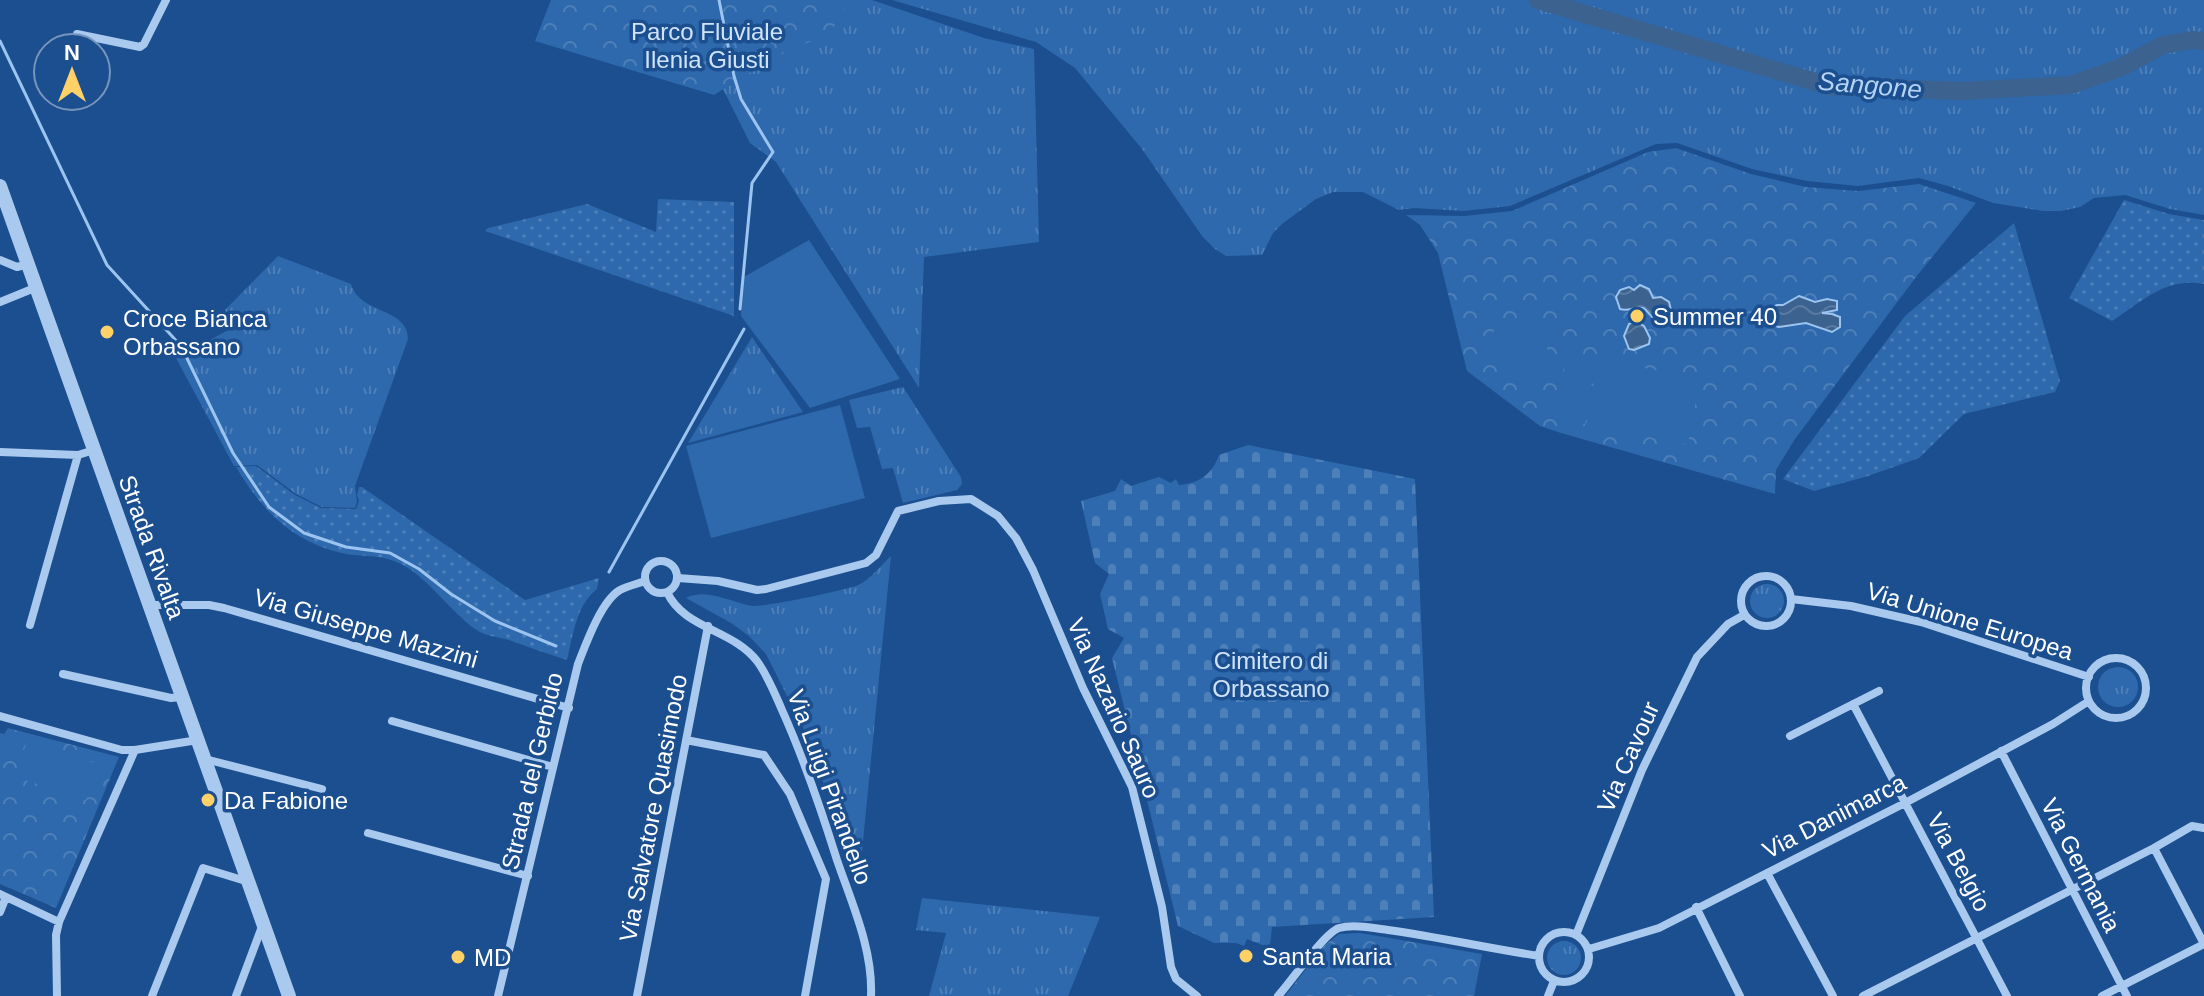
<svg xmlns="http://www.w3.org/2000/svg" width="2204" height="996" font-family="Helvetica,sans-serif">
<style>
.grass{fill:url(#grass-tufts)}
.forest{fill:url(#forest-crowns)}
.cemetery{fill:url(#cemetery-stones)}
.garden{fill:url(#garden-dots)}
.pitch{fill:#2e69ad}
.water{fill:url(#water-waves);stroke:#9cc4f0;stroke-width:2}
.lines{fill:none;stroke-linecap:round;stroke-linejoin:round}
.stream{stroke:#9cc4f0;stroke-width:3}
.river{stroke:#3c6290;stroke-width:18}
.minor{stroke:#a9c9ee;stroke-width:8}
.tertiary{stroke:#a9c9ee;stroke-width:14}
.poi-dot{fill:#ffd166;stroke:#1b4f8f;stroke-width:3}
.labels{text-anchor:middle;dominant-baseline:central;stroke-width:7;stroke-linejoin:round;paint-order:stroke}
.park-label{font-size:24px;fill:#cfe3fa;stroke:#1b4f8f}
.poi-label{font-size:24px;fill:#fff;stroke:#1b4f8f;text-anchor:start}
.street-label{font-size:24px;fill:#fff;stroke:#1b4f8f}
.water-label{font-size:26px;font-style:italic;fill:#b5d3f5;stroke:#1b4f8f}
</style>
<defs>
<pattern id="grass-tufts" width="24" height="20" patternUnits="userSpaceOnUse" patternTransform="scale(2)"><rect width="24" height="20" fill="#2e69ad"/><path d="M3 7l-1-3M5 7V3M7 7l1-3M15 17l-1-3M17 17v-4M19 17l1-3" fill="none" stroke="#4d80b9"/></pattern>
<pattern id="forest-crowns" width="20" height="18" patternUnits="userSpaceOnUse" patternTransform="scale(2)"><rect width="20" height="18" fill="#2e69ad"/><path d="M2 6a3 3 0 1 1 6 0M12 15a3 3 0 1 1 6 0" fill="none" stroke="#4d80b9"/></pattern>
<pattern id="cemetery-stones" width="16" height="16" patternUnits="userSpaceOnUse" patternTransform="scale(2)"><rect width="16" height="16" fill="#2e69ad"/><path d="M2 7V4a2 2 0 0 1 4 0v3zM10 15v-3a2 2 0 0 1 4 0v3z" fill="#4d80b9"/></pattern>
<pattern id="garden-dots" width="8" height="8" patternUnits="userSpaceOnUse" patternTransform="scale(2)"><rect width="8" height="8" fill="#2e69ad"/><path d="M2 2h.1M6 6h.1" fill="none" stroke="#4d80b9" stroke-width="1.8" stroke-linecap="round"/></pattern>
<pattern id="water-waves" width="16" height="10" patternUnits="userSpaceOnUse" patternTransform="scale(2)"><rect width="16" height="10" fill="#3c6290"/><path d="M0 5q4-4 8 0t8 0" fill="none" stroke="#597aa1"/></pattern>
</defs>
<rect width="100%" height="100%" fill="#1b4f8f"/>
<path class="grass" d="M738 0H872L984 38 1034 49 1039 242 924 257 919 388 776 162 750 143 723 89Z
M892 0H2204V215L2170 209 2125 195 2094 198 2080 207 2061 211H2043L1993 203 1948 186 1919 178 1858 186 1807 181 1752 169 1677 143 1656 144 1510 206 1464 211 1414 208 1399 210 1363 192H1333L1316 199 1282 224 1273 233 1262 255 1226 256 1215 249 1202 236 1142 149 1075 68 1036 42Z
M278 256 351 284C360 315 408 307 408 339L355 486 357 502 355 508 322 507 296 494 257 465 234 466 176 358 234 327 225 310Z
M752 337 803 412 688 443Z
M903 387 961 477 962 484 957 490 903 503 893 468 882 469 870 427 857 428 849 400Z
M891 556 859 882 805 732 766 654 749 636 731 623 686 598C706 587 732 603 753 606 764 607 847 590 858 585 870 580 882 564 891 556Z
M1750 601a17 17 0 1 1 34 0a17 17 0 1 1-34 0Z
M2098 687a20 20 0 1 1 40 0a20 20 0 1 1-40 0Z
M922 898 1100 917 1068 996H929L946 933 916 930Z
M1547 958a17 17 0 1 1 34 0a17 17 0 1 1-34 0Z"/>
<path class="forest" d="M551 0H849L830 34 781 53 714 95 535 41Z
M1676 148 1751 174 1806 187 1858 191 1919 184 1976 203 1916 277 1795 439 1776 470 1775 494 1561 433 1540 426 1467 371 1438 253 1420 225 1406 215 1464 216 1512 211 1648 152Z
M8 728 119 757 56 908 0 884V733L4 734Z
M1360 933 1482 954 1474 996H1285L1324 946 1339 934Z"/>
<path class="cemetery" d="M1248 445 1415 479 1434 917 1272 927 1270 945H1262L1247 939 1244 946 1236 943H1214L1178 926 1112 658 1124 638 1108 629 1100 594 1109 574 1095 563 1081 501 1115 491 1121 479 1131 486 1159 477 1171 483 1176 479 1179 485C1200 483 1212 474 1219 455Z"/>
<path class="garden" d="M658 199 734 202V316L485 231 488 228 587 204 656 232Z
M2124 200 2169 214 2204 220V284C2165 277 2143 301 2112 321L2069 298Z
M2014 223 2060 381 2055 392 1964 414 1919 458 1868 476 1814 491 1783 479 1905 316Z
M256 466 295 495 321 508 356 509 359 501 357 495 359 487H362L525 600 599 578 597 589C576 605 573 636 567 660 548 654 528 647 509 640 498 637 484 636 475 629 450 611 426 576 401 564 378 553 364 558 342 553 292 542 261 509 236 467Z"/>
<path class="pitch" d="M809 240 900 379 810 408 741 316 742 278Z
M1544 318 1550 379 1498 383 1493 323Z
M1566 359 1595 363 1585 424 1556 420Z
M1598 360 1700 378 1688 444 1586 426Z
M840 405 865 498 711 538 686 446Z
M27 741 98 764 86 800 15 777Z"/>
<path class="water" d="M1640 285 1649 289 1653 298 1661 297 1669 302 1671 310 1663 320H1656C1651 317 1647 310 1643 308 1635 306 1629 312 1620 309L1616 297 1620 290 1629 287 1634 290Z
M1799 296 1815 302 1827 299 1837 301V310L1822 313 1832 314 1840 317V327L1832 332 1806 323 1779 327 1771 325 1767 317 1769 309 1777 305H1783Z
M1635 321 1644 326 1650 338 1649 344 1634 350 1629 349 1624 336 1629 324Z"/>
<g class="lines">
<path class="stream" d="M719 0 734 76 741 99 773 152 752 183 740 309
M0 41 107 265 181 346 233 453 269 507 304 533 346 547 390 553 419 569 451 594 495 621 556 646
M609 572 744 329"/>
<path class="river" d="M1538 0 1829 86 1962 91 2071 85 2122 67 2163 45 2192 40 2204 41"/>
<path class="minor" d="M77 34 140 47 144 44 166 0
M0 260 17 267 29 264
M0 302 37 287
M0 452 78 455 94 450
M645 577a16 16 0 1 1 32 0a16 16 0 1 1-32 0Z
M1741 601a25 25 0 1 1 50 0a25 25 0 1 1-50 0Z
M678 578 718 581 757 590 766 589 866 563 876 555 898 511 939 501 971 499 998 516 1016 538 1033 570 1083 688 1132 787 1162 907 1171 967 1176 979 1197 996
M667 592C684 629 732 629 757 661 768 676 775 694 782 710 804 759 821 809 837 860 852 904 873 949 871 996
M1791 599 1851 606 1921 622 2089 677
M150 605H209L224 608 569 708
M30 625 78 455
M2086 688a30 30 0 1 1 60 0a30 30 0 1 1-60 0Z
M63 674 171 698 182 697
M1853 704 2007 996
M0 716 122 750H135L198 740
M392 721 553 767
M1790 736 1879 691
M686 740 764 755 790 794 826 879 805 996
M2001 751 2127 996
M205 759 322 789
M368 833 528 876
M2154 848 2204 944
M1767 873 1833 996
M0 894 59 922
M1696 907 1740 996
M0 912 6 897
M1539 957a25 25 0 1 1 50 0a25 25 0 1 1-50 0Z
M1576 935 1642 770 1697 657 1728 624 1744 615
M1589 949 1659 928 1905 803 2053 724 2089 701
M57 996 56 935 59 922 135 750
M152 996 203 868 249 882
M236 996 263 924
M498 996 578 664C586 644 601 601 620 590 628 586 637 584 645 581
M637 996 708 626
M1278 996C1291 982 1324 933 1339 928 1353 924 1373 928 1388 930 1438 937 1488 948 1539 956
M1548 996 1554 981
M1863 996 2154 848 2192 826 2204 828
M2102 996 2204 944"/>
<path class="tertiary" d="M0 186 289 996"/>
</g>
<g class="poi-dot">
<circle cx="1637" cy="316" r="8"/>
<circle cx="107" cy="332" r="8"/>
<circle cx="208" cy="800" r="8"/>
<circle cx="1246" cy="956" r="8"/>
<circle cx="458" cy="957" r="8"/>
</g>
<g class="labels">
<g class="park-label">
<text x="707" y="31">Parco Fluviale<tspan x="707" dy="28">Ilenia Giusti</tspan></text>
<text x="1271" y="660">Cimitero di<tspan x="1271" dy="28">Orbassano</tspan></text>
</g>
<g class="poi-label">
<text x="1653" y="316">Summer 40</text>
<text x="123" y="318">Croce Bianca<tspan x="123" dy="28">Orbassano</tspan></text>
<text x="224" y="800">Da Fabione</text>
<text x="1262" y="956">Santa Maria</text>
<text x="474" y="957">MD</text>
</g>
<g class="street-label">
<text transform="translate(152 547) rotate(70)">Strada Rivalta</text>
<text transform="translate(1970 621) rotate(17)">Via Unione Europea</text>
<text transform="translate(366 628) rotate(16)">Via Giuseppe Mazzini</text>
<text transform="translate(1114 708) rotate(66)">Via Nazario Sauro</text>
<text transform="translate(1628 757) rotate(-66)">Via Cavour</text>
<text transform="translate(532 771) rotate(-77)">Strada del Gerbido</text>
<text transform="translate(830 787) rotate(70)">Via Luigi Pirandello</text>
<text transform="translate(653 808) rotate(-79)">Via Salvatore Quasimodo</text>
<text transform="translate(1834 816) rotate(-27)">Via Danimarca</text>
<text transform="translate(1959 862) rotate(62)">Via Belgio</text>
<text transform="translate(2081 865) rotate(63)">Via Germania</text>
</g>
<g class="water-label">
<text transform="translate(1870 85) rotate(5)">Sangone</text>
</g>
</g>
<g transform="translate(72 72)"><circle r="38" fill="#1b4f8f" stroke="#7695bc" stroke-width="2"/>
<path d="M0-6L14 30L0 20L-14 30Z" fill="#ffd166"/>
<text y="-12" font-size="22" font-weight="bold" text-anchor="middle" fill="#ffffff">N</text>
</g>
</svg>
